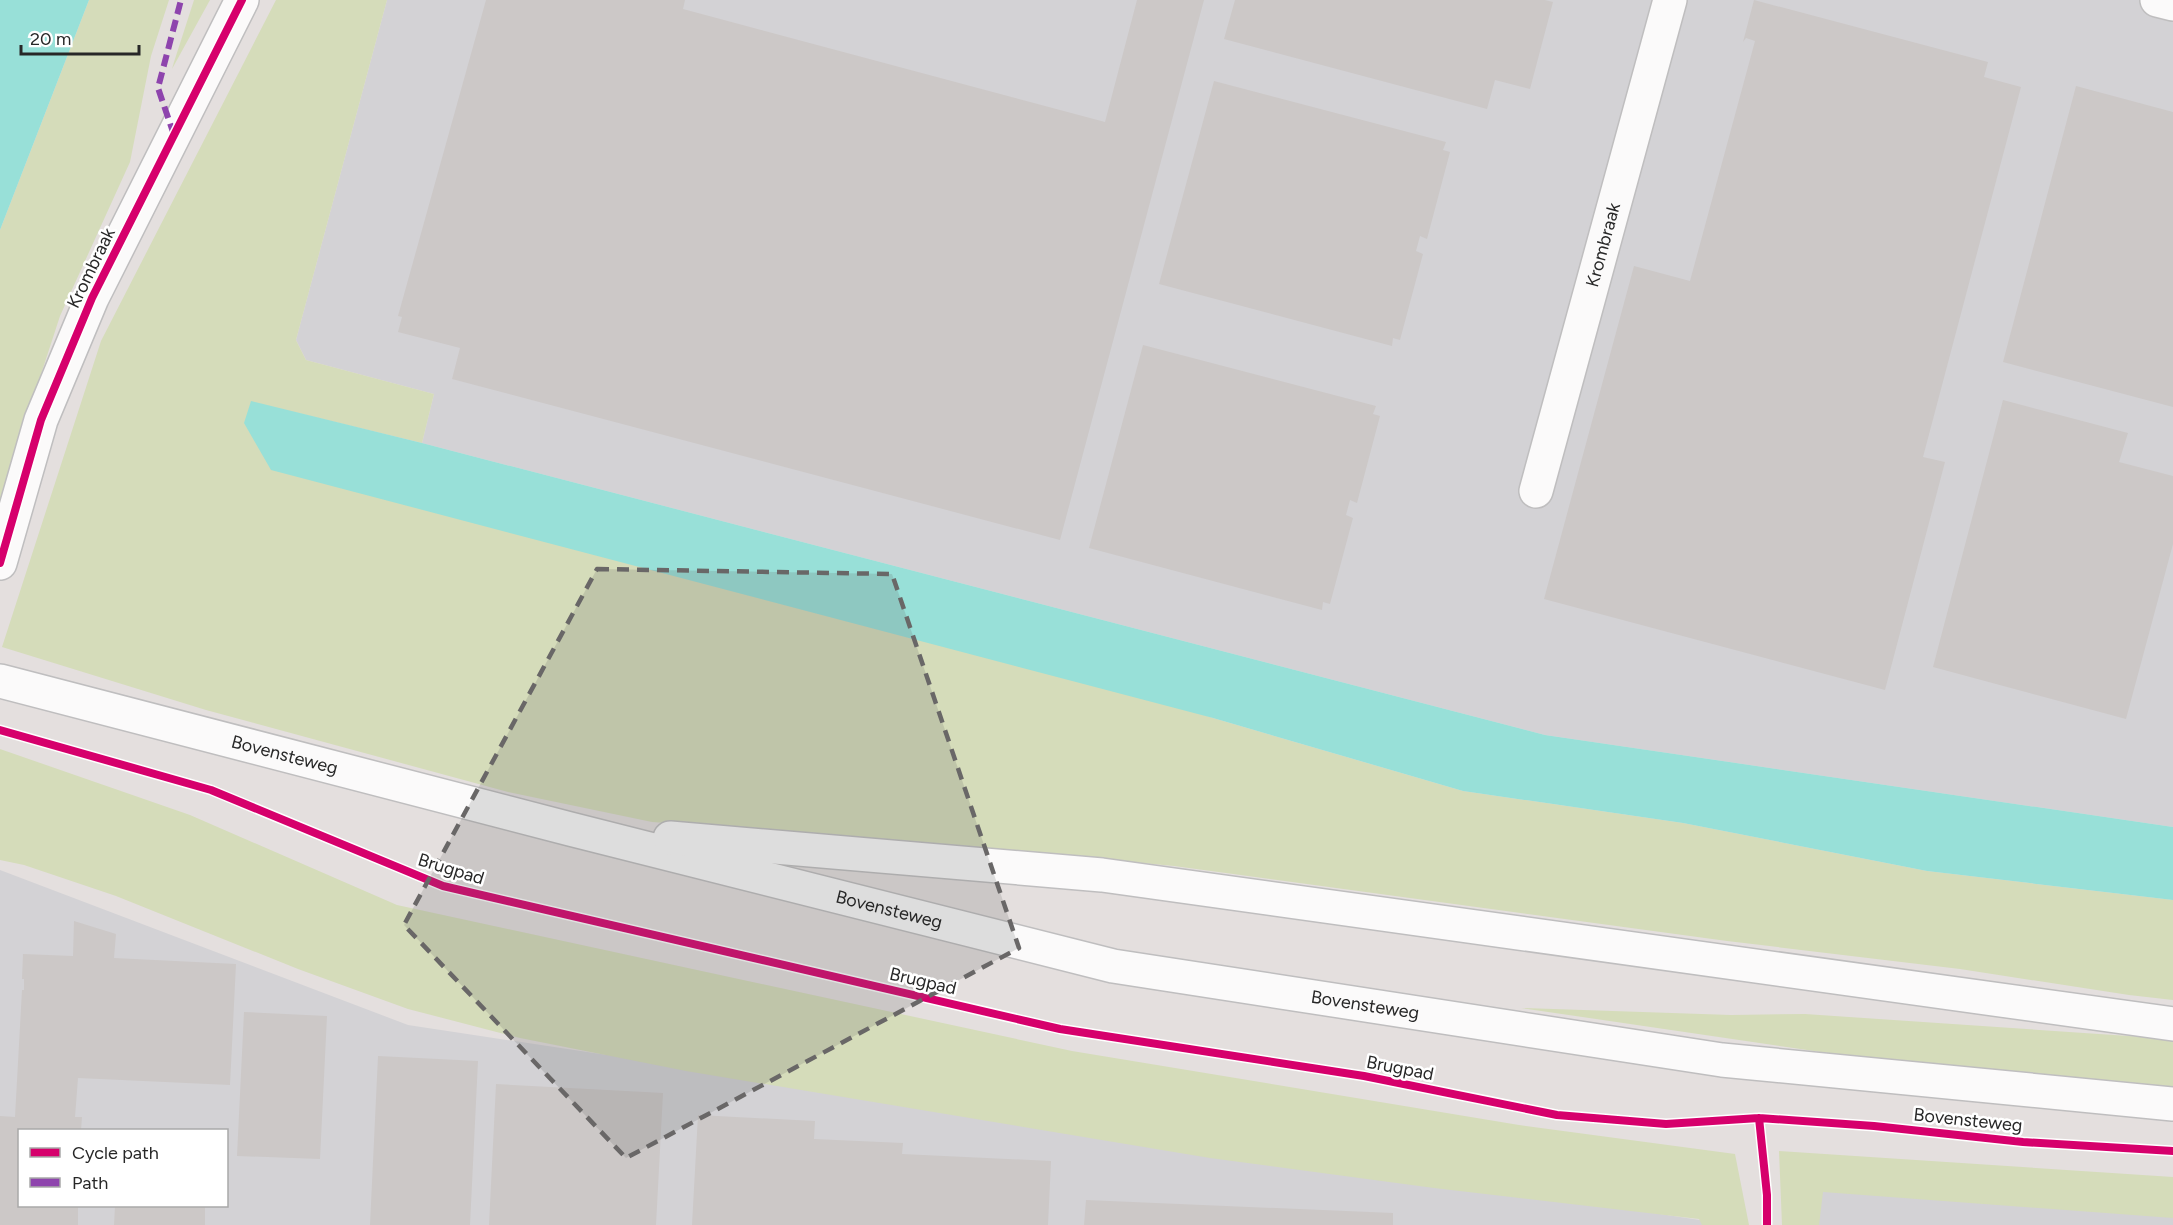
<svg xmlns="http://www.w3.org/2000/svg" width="2173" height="1225" font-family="Figtree,sans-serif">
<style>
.industrial{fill:#d3d2d5;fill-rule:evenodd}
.green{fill:#d5dcba}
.water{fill:#98e0d8}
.building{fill:#ccc8c7}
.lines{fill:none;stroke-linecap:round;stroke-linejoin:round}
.minor-casing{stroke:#bfbebf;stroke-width:36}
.secondary-casing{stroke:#bfbebf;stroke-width:36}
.minor{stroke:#fbfafa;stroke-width:33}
.secondary{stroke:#fbfafa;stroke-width:33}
.quiet{stroke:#8e44ad;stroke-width:6;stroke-dasharray:12 6;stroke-linecap:butt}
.cycleway-casing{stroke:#fff;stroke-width:11}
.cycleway{stroke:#d6006c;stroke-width:8}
.marked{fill:#696767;fill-opacity:0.2;stroke:#696767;stroke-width:4.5;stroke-dasharray:12 8;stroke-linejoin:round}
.labels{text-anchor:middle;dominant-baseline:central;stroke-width:5;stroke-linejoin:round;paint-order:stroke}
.street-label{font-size:18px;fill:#272727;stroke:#fff}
</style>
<rect width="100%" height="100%" fill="#e4dfde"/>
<path class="industrial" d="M387 0H2173V827L1545 735 422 443 434 394 306 360 296 340Z
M0 870 408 1025 1733 1225H0ZM20 1130H226V1206H20Z
M1805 1185 2173 1194V1225H1802Z"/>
<path class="green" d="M89 0H169L151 56 130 162 60 316 0 500V230Z
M194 0H210L172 69 174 62Z
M276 0H387L296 340 306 360 434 394 422 443 252 402 1213 718 1463 791 1683 823 1927 871 2173 900V1000L2129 995 1960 969 1727 941 1174 866 898 840 652 822 508 792 206 710 2 647 101 341Z
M0 749 190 815 397 905 1072 1051 1519 1125 1735 1154 1749 1225H1702L1699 1219 1434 1188 1210 1158 686 1071 520 1038 408 1009 298 969 116 896 24 865 0 860Z
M1521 1008 1731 1015 1805 1014 2173 1039V1087L1910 1065Z
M1779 1151 2173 1177V1218L1823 1192 1819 1225H1782Z"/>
<path class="water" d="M0 0H89L0 230Z
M251 401 422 443 1545 735 2173 827V900L1927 871 1683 823 1463 791 1213 718 271 470 244 423Z"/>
<path class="building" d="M486 0H685L683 9 1105 122 1137 0H1204L1060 540 452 379 460 348 398 332 402 317 398 316Z
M1235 0H1545L1553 2 1530 89 1495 80 1487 109 1224 39Z
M1754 0 1988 62 1984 77 2021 87 1923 457 1945 462 1885 690 1544 599 1634 266 1690 281 1755 41 1746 38 1743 42Z
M1214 81 1446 142 1443 150 1450 152 1427 239 1420 236 1416 251 1423 254 1400 340 1393 338 1392 346 1159 284Z
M2076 86 2173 112V407L2003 362Z
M1143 345 1376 406 1373 414 1380 416 1357 503 1350 500 1346 515 1353 518 1330 604 1323 602 1322 610 1089 548Z
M2003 400 2128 433 2119 462 2173 476V544L2126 719 1933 667Z
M74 921 116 934 114 958 236 964 230 1085 78 1078 75 1117H82L81 1130H20V1206H78V1225H0V1116L15 1117 22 990H24V979H22L23 954 73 956Z
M244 1012 327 1016 320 1159 237 1156Z
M378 1056 478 1061 470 1225H370Z
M496 1084 663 1093 656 1225H489Z
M698 1115 815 1121 814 1139 903 1143 902 1154 1051 1161 1048 1225H692Z
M1086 1200 1393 1213V1225H1084Z
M115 1206H205V1225H114Z"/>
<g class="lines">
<g class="minor-casing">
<g id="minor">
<path d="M2157 0 2173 4"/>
<path id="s1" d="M1536 491 1670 0"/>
<path d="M0 563 41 420 92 298 242 0"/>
</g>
</g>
<g class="secondary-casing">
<g id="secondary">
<path id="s2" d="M0 681 570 829 1113 966 1722 1060 2173 1104"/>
<path d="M670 838 1102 875 2173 1024"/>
</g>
</g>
<use href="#minor" class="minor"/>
<use href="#secondary" class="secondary"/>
<path class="quiet" d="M174 135 158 88 181 0"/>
<g class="cycleway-casing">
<path id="cycleway" d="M0 563 41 420 92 298 242 0
M0 730 211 790 443 886 1060 1029 1364 1076 1557 1115 1666 1124 1759 1118 1874 1126 2023 1142 2173 1151
M1759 1118 1767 1195V1225"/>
</g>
<use href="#cycleway" class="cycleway"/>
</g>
<path class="marked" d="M597 569 892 574 1019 948 626 1158 404 925Z"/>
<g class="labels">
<g class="street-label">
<text stroke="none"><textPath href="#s1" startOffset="255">Krombraak</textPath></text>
<text transform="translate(91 268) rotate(-64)">Krombraak</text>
<text stroke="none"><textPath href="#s2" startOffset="294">Bovensteweg</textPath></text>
<text transform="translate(451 869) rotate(17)">Brugpad</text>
<text stroke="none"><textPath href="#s2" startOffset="918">Bovensteweg</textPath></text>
<text transform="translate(923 981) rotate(13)">Brugpad</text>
<text stroke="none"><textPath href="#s2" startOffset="1404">Bovensteweg</textPath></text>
<text transform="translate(1400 1068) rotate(11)">Brugpad</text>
<text transform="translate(1968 1120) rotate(6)">Bovensteweg</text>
</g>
</g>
<rect x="18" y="1129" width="210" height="78" fill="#ffffff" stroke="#a9a9a9" stroke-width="1.5"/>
<rect x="30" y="1148" width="30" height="9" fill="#d6006c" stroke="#a9a9a9" stroke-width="1.5"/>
<text x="72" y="1159" font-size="18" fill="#272727">Cycle path</text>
<rect x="30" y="1178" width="30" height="9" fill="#8e44ad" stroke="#a9a9a9" stroke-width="1.5"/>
<text x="72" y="1189" font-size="18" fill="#272727">Path</text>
<path d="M21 45v9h118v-9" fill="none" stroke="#272727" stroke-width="3"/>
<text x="30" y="45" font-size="18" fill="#272727" stroke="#ffffff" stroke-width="4.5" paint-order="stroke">20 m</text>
</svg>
